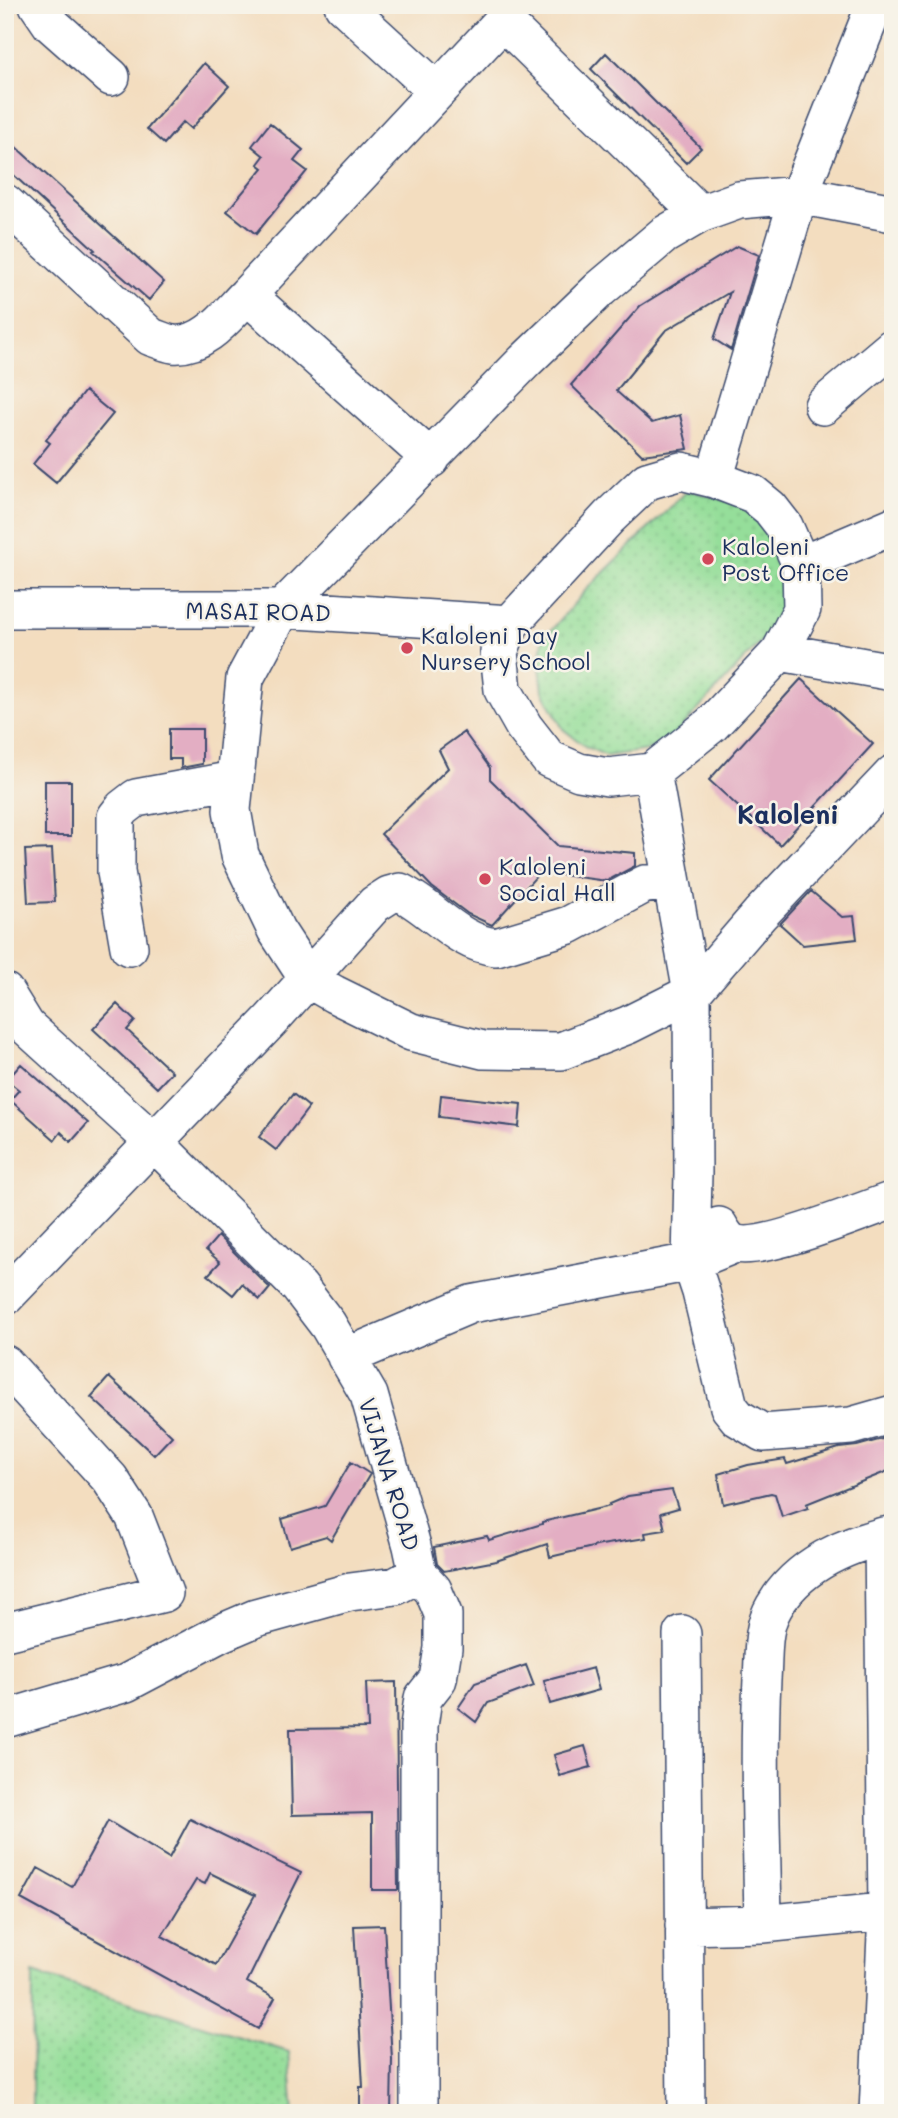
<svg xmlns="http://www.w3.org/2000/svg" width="898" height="2118" font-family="Mali,sans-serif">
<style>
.grass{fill:url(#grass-dots);stroke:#58867c;stroke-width:2}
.building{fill:#e3aec3;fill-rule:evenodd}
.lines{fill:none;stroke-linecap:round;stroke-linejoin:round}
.minor-casing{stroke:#3b496d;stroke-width:40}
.minor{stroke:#fff;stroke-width:37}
.poi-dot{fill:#d1495b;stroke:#f7f3e8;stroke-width:2.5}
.labels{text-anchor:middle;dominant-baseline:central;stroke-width:5;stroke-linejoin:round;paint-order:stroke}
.poi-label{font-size:23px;fill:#1b2f5e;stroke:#f7f3e8;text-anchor:start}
.street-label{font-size:23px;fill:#1b2f5e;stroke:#f7f3e8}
.quarter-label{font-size:26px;font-weight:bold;fill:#1b2f5e;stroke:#f7f3e8}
</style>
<defs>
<pattern id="grass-dots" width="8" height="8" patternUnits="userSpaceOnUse" patternTransform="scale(1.75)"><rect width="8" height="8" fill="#95de9a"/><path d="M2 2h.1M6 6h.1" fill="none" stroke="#80bf87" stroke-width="1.8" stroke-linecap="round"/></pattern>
</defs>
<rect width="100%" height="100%" fill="#f7f3e8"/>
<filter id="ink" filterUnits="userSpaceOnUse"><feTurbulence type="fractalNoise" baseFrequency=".0143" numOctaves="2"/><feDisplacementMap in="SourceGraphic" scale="14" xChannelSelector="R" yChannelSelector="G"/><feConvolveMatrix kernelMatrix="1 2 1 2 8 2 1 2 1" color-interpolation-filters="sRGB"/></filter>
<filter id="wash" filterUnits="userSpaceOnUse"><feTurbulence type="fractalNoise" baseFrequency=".00686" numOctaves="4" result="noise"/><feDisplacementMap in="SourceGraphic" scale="28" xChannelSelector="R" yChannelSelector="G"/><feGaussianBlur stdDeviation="1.57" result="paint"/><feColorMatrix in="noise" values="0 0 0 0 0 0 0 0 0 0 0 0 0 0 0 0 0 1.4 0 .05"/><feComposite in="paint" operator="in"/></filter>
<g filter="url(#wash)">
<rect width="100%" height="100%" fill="#f3ddbf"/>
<path class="grass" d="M688 490 770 513 796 603 674 736 648 750 607 756 586 747 563 729 543 691 540 667 543 640 585 591Z
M33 1973 289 2052 294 2113H32Z"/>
<g id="blocks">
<path class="building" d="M606 53 701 148 686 163 591 69Z
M204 63 229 86 191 129 183 122 164 144 147 129Z
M270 123 303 150 294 161 307 171 256 234 227 211 263 168 258 164 264 156 252 146Z
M5 137 164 282 149 300 93 251 95 250 5 167Z
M737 246 759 255 731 350 714 339 730 292 665 331 616 391 652 423 680 415 688 449 642 455 571 385 640 306Z
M85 391 113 414 56 483 33 464 50 443 46 440Z
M801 679 873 744 780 845 709 780Z
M169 729H202V764L181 768V759H169Z
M464 732 490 768V779L558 846 635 853V866L607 881 540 872 492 925 468 914 432 887 381 834 448 768 439 750Z
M45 781H71V836H45Z
M52 849 55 902 28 903 25 850Z
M811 891 842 917 854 916 857 939 803 945 780 924Z
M117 1004 135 1021 127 1030 172 1072 157 1088 93 1029Z
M21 1064 88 1123 71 1142 61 1132 55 1140 10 1100 19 1090 7 1080Z
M293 1094 309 1107 276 1150 259 1137Z
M441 1095 521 1104 519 1127 439 1117Z
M218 1236 270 1288 260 1300 242 1284 233 1295 208 1275 220 1262 206 1250Z
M109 1377 172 1436 154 1455 91 1397Z
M893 1436V1469L806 1504 808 1508 782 1517 775 1494 771 1493 723 1504 718 1474 748 1465 785 1459 787 1464 839 1448 857 1446Z
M351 1462 370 1474 331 1540 326 1536 290 1547 282 1519 325 1506Z
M672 1490 678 1508 661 1513 665 1530 645 1533 646 1538 601 1545 550 1557 547 1544 496 1561 444 1571 437 1564 434 1547 487 1536 489 1540 542 1524V1522L610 1506 609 1504 628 1496Z
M526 1665 534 1686 488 1703 476 1722 458 1708 475 1683Z
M593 1668 599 1690 550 1704 544 1681Z
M396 1682 398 1890H372V1813L292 1815 290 1729 368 1728 366 1683Z
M585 1746 591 1767 560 1776 554 1755Z
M190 1819 301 1873 247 1982 275 1998 258 2029 21 1899 38 1868 72 1887 108 1821 169 1858ZM210 1873 255 1895 216 1965 162 1936 196 1880 205 1884Z
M384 1925 392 2059 391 2113H360V2087H363L354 1926Z"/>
</g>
</g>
<g filter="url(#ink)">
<use href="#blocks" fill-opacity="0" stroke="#3b496d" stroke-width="2"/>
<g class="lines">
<g class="minor-casing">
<path id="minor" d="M38 5 51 24 111 77
M343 5 437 91
M5 203 151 337C158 339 166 343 173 344 205 347 228 314 247 295L431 459
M893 213 799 195 739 200 700 214 664 235 600 289 525 361 282 609 245 678 232 810 240 855 276 930 308 979 334 994 411 1032 483 1050 561 1051 628 1025 692 993 760 914 893 774
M247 295 503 21 700 214
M823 406 893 347
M681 471 714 479 753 494 770 508 784 526 801 565 802 609 780 652 712 724 652 772 608 777 579 772 549 759 524 727 503 690 499 652 510 624 609 517 647 481Z
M714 479 799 195 875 5
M801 565 893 526
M5 609H282L510 624
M780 652 893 672
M652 772 692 993 693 1173 691 1262 701 1292 729 1407 738 1418 763 1433 851 1426 893 1414
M129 947 116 872V817L123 808 136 798 234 780
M5 992 26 1026 155 1143 299 1287 328 1325 369 1395 412 1546 418 1574 396 1586 350 1592 256 1618 221 1633 126 1683 5 1719
M719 1226C723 1233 728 1242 737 1244 764 1251 862 1211 893 1200
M5 1297 271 1020 375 904 389 895 400 892C433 908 457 943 496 947L569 925 645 884 671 882
M346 1357 471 1304 691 1262 735 1244
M5 1364 110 1479 134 1516 164 1593 5 1632
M418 1574 433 1590 443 1614V1648L438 1679 423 1698 419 1726V2113
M682 1634 686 2113
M763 1924C762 1843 758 1761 762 1679 764 1654 761 1629 774 1607 798 1565 847 1544 893 1534
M684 1926 763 1924 893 1911
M878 2113 887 1912 883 1536"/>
</g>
<use href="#minor" class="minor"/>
</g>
</g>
<g class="poi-dot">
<circle cx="708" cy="559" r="7"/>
<circle cx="407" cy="648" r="7"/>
<circle cx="485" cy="879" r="7"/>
</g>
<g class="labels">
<g class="poi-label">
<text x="722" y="546">Kaloleni<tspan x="722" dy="26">Post Office</tspan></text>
<text x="421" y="635">Kaloleni Day<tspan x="421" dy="26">Nursery School</tspan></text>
<text x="499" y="866">Kaloleni<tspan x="499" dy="26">Social Hall</tspan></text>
</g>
<g class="street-label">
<text transform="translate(258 611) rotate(1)">MASAI ROAD</text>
<text transform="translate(390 1474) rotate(73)">VIJANA ROAD</text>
</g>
<g class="quarter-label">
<text x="788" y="814">Kaloleni</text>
</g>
</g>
<rect width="898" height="2118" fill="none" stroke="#f7f3e8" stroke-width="28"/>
</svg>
